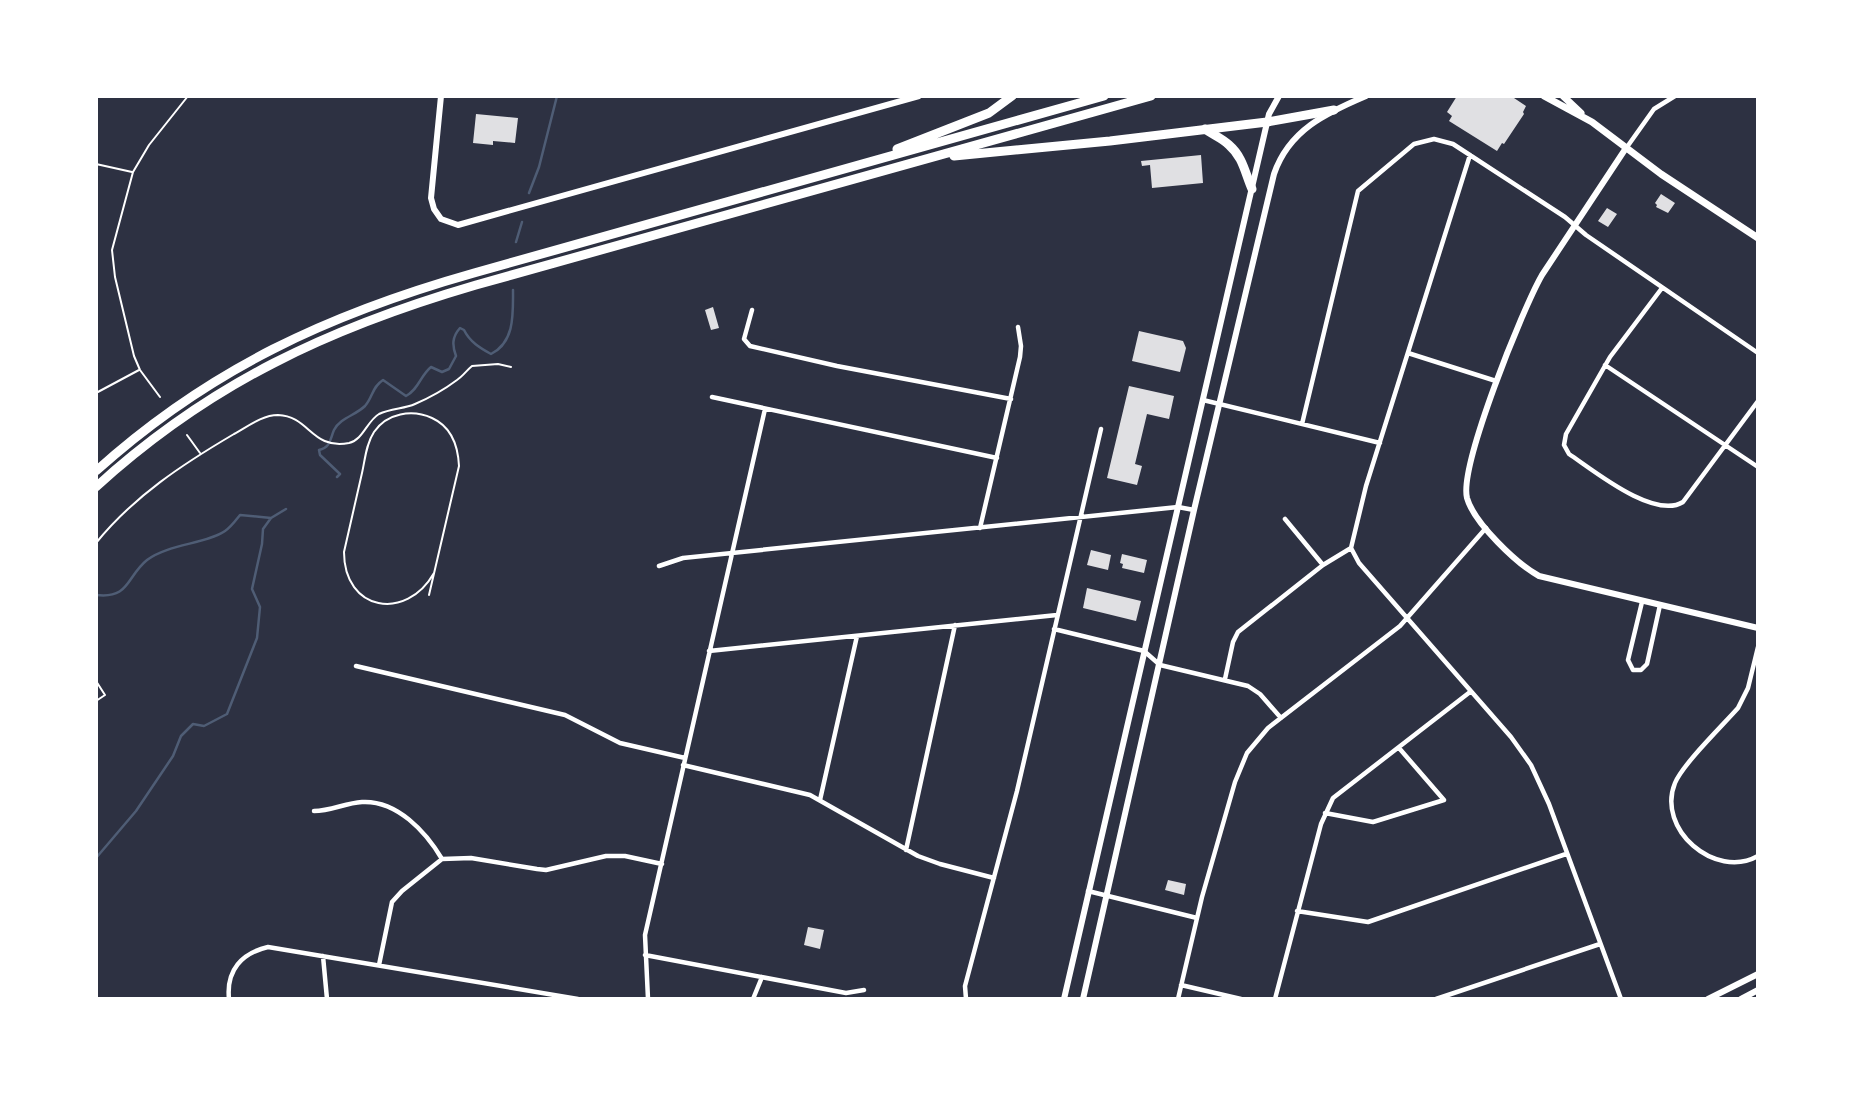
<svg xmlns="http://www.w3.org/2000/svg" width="1854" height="1095" font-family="Montserrat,sans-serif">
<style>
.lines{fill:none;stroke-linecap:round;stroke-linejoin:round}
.stream{stroke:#4f5d75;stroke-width:2.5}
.building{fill:#e0e0e3}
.path{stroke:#fff;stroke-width:2}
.minor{stroke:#fff;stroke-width:4.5}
.tertiary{stroke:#fff;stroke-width:6}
.secondary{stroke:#fff;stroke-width:7}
.motorway{stroke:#fff;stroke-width:9}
</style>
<rect width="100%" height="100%" fill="#2d3142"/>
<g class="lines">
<path class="stream" d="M529 193 539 167 557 96
M516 242 522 222
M337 477 340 474 320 455 319 450C331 447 330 439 334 430 340 418 356 415 365 406 373 397 372 387 383 380L406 396C419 389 420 376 431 367L442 372 449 369 456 356C452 345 452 337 460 328L464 330C470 342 480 348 491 354 515 342 513 314 513 290
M96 595C130 599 126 577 147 560 168 544 206 544 225 531 231 527 236 520 240 515L271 518
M96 858 136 811 173 756 181 736 193 724 204 726 227 714 257 638 260 607 252 589 262 544 263 529 271 518 286 509"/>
</g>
<path class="building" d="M1457 96H1511L1526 106 1523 112 1524 114 1504 144 1502 143 1497 151 1449 121 1452 116 1447 112Z
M476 114 518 118 515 143 493 141V145L473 143Z
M1201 155 1203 183 1152 188 1150 165 1142 166 1141 161Z
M1661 194 1675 203 1668 213 1656 207 1657 205 1655 203Z
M1607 208 1617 214 1608 227 1598 221Z
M713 307 719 328 711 330 705 310Z
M1139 331 1183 341 1186 348 1180 372 1132 361Z
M1129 386 1174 396 1169 419 1147 414 1135 464 1142 466 1137 485 1107 478Z
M1091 550 1111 555 1108 570 1087 565Z
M1122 554 1147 560 1144 573 1122 568 1123 564 1120 563Z
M1087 588 1141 601 1136 621 1083 608Z
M1168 880 1186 884 1184 895 1165 890Z
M808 927 824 930 820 949 804 945Z"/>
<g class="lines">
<path class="path" d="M96 164 132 172
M96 393 139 370
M160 397 140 370 134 356 115 277 112 250 133 172 149 145 188 96
M187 435 200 453
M96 543C134 496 183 464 234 434 247 427 262 415 278 415 310 416 311 450 349 443 363 440 367 421 379 414 391 408 404 409 415 404 429 398 445 389 457 380 463 376 467 370 472 366L498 364 511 367
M429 595 459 466C458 446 452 427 432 418 412 409 387 413 374 432 366 444 365 460 362 473 356 500 350 526 344 552 344 611 406 622 434 573
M96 681 105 695 96 701"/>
<path class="minor" d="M1627 147 1654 109 1675 96
M1470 155 1366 486 1351 548 1359 563 1511 737 1531 765 1549 804 1621 999
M1662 288 1610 357 1566 434 1564 445 1569 454C1593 470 1654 520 1683 502L1758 401
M752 310 744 339 750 346 837 366 1011 399
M1408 353 1496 381
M1605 365 1758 467
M712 397 997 458
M1203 400 1380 443
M1302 424 1358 191 1414 144 1434 139 1453 144 1565 217 1586 235 1758 353
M1285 519 1323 565
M980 528 1020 357 1021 346 1018 327
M659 566 683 558 1178 507 1194 510
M1642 602 1628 660 1633 670H1641L1647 664 1660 605
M1054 629 1144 651 1160 665 1248 686 1260 694 1281 718
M1758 647 1748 688 1738 708C1722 726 1683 764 1675 783 1656 829 1715 880 1758 856
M709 651 1057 615
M356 666 565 715 620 743 685 758
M1225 679 1233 642 1238 632 1323 565 1351 548
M683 765 810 795 918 856 940 864 994 878
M820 800 857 636
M314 811C331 811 345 803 362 802 397 800 426 832 442 859
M1325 813 1373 822 1444 800 1399 748
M906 850 955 625
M1088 891 1197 918
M1297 911 1368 922 1566 854
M645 955 846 993 864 990
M323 956 327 999
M379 965 392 902 402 891 442 859 471 858 537 869 546 870 606 856H625L662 864
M1181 985 1241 999
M229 999C226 970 242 953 268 947L578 999
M648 999 645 935 765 409
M753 999 762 977
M966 999 965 986 1017 791 1101 429
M1178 999 1202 897 1235 782 1247 753 1268 728 1400 626 1486 528
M1275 999 1321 824 1333 798 1470 692
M1436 999 1600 944"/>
<path class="tertiary" d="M441 96 431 198 434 209 441 219 458 225 919 96
M1626 148 1542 275C1523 308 1459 466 1467 498 1474 523 1517 564 1539 576L1758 628
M1064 999 1269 114 1279 96
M1083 999 1194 510 1274 174C1289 130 1326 113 1366 96
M1708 999 1758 974
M1741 999 1758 990"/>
<path class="secondary" d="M1544 96 1592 122 1661 174 1758 238
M1563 96 1581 113"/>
<path class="motorway" d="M1205 129C1213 135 1222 138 1229 145 1243 157 1245 173 1252 189
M897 149 989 113 1012 96
M954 156 1110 141 1267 122 1334 110
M96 471C209 369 329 314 474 273L1104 96
M96 487C210 383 329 328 476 285L1151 96"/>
</g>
<rect width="1854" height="1095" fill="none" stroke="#ffffff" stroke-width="196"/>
</svg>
